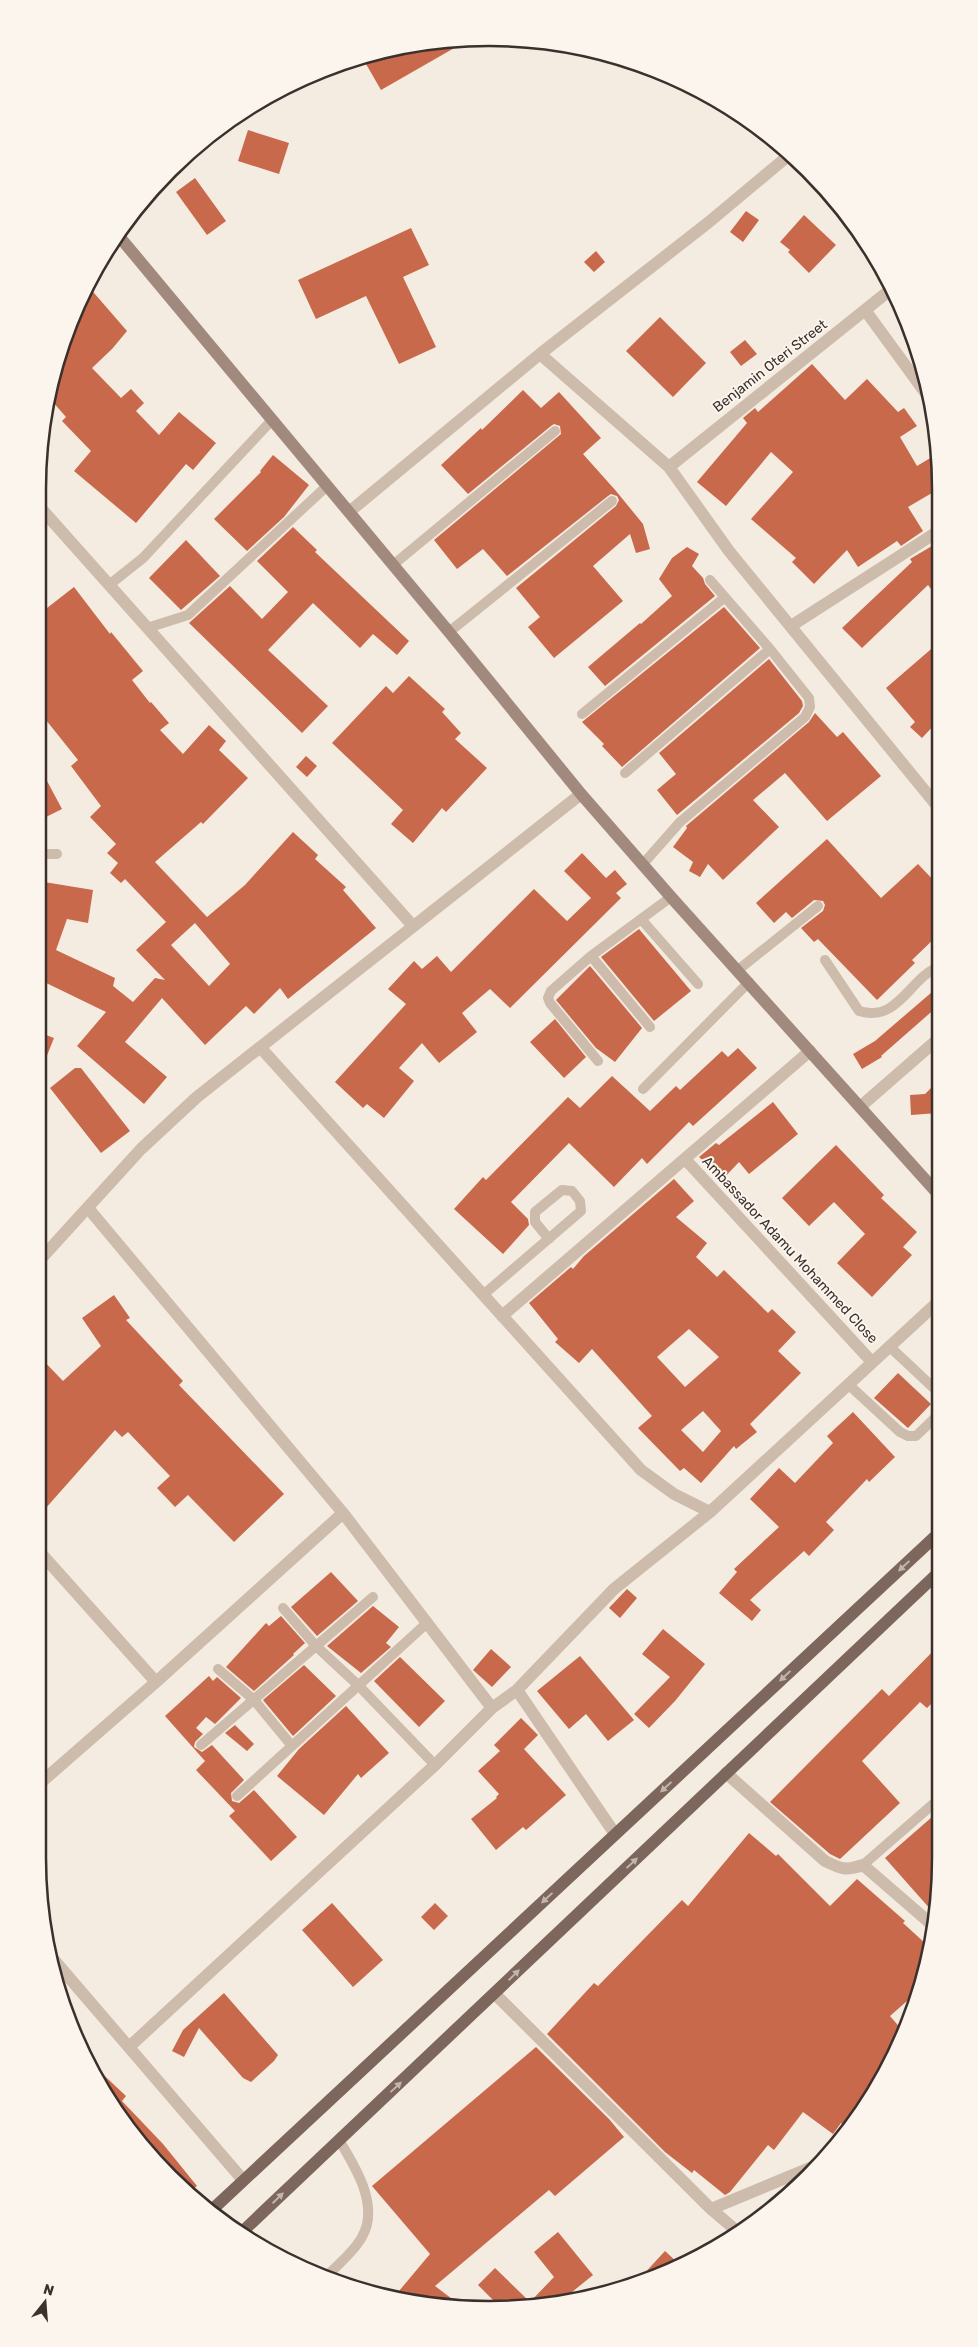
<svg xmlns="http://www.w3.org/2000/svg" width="978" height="2347" font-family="Rubik,sans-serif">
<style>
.building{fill:#c8694b;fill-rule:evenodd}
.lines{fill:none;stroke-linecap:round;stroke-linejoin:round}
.lane{stroke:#cdbbac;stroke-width:10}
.street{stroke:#cdbbac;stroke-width:12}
.secondary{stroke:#a18a7d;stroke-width:12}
.primary{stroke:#7d675c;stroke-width:12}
.oneway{fill:#c2b5ac}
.labels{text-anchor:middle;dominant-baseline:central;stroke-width:4;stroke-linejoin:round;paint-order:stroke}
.street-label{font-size:14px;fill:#3b302b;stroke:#fbf5ee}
.rim{fill:none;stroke:#3b302b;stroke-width:2.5}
</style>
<rect width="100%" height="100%" fill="#f4ebe1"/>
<path class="building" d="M459 38 470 39 381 90 362 57 372 53Z
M248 130 289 143 279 174 238 161Z
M195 178 226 221 207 235 176 192Z
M746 211 759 220 743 242 730 232Z
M804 215 836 245 809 273 788 252 790 250 780 242Z
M411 228 429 265 403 277 436 347 399 364 366 296 316 319 298 280Z
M596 251 605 262 594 272 584 262Z
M88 286 127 331 112 349 92 368 121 398 131 389 144 403 136 411 159 435 179 412 216 443 193 470 186 464 136 523 74 471 91 451 62 421 66 417 52 401 61 344Z
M660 317 706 363 673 397 626 351Z
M745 340 757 354 741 366 730 352Z
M812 364 845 400 867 379 898 412 904 408 917 426 900 437 917 466 937 454V490L908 507 923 531 901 546 897 541 858 567 847 550 814 584 792 562 796 558 751 519 793 472 771 452 726 506 697 482 747 423 743 418 755 408 758 412Z
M523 390 541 408 559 392 601 438 583 454 616 491 643 524 650 549 636 553 630 534 593 566 623 601 554 658 528 627 540 617 516 588 616 506 619 500 617 496 611 494 608 496 507 576 483 549 457 569 434 540 561 434 560 426 554 424 551 426 468 494 441 465 481 428 482 430Z
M273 455 309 485 284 517 247 551 214 519 261 472 260 471Z
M293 527 317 550 315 552 409 641 397 655 373 634 360 648 313 603 268 650 328 706 302 733 189 623 230 586 262 619 288 592 257 561Z
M186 540 220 576 181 610 149 578Z
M937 543V597L928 585 862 648 842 628 912 562 910 559Z
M687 547 699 554 692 566 703 578 705 584 715 596 605 686 588 667 640 623 641 624 672 596 659 579 672 558Z
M74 587 110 634 111 632 143 671 132 680 150 703 151 702 169 723 160 730 183 754 209 725 226 741 219 750 248 778 203 824 201 822 155 862 207 917 245 885 293 832 318 855 315 859 346 887 343 890 376 928 288 999 280 988 254 1014 246 1006 205 1045 162 998 125 1042 167 1077 144 1104 77 1046 106 1012 38 979V881L93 890 88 923 67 919 56 950 115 978 113 986 133 1002 155 978 165 980 136 950 166 922 125 879 121 883 110 873 118 863 107 853 116 844 90 817 101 806 71 766 78 760 38 710V615ZM195 923 230 964 209 986 171 945Z
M724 607 760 648 622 767 602 746 604 744 582 722Z
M937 644V722L922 738 910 727 915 722 886 688Z
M769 659 802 701 803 706 799 713 677 815 657 790 676 774 659 753Z
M409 676 445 709 442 712 461 733 455 739 487 768 446 812 442 808 413 843 391 824 403 810 332 743 386 686 393 693Z
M815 713 837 737 843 732 881 776 827 821 785 773 753 800 779 827 723 880 708 864 700 877 689 871 693 862 673 847 687 828 686 826 809 722Z
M306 756 317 766 307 777 296 767Z
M47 781 62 809 38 821V785Z
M827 839 881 898 918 864 938 885V935L912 960 915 963 877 1000 818 939 814 942 801 928 823 911 825 905 823 901 814 900 792 918 786 912 774 923 756 903Z
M582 853 606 878 615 870 627 884 616 893 621 898 510 1008 490 989 462 1013 477 1032 439 1063 422 1043 399 1068 414 1081 384 1118 367 1104 363 1108 335 1082 406 1004 388 989 414 961 422 969 437 956 451 972 534 889 567 921 591 898 564 871Z
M639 929 691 991 654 1021 601 957Z
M590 966 642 1028 615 1062 596 1048 556 1000Z
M932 992 938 999V1006L881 1056 882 1057 862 1069 853 1054 875 1041Z
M555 1019 586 1057 564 1078 530 1042Z
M38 1032 54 1038 38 1078Z
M738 1048 757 1068 693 1126 689 1122 647 1164 642 1158 614 1187 569 1143 511 1202 528 1219 529 1225 503 1254 454 1209 483 1177 486 1180 568 1097 580 1108 612 1076 650 1111 676 1086 680 1090 722 1051 728 1057Z
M75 1068H81L130 1131 101 1153 50 1088Z
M938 1081V1113L911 1115 910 1095 925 1094Z
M773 1102 798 1134 749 1174 739 1162 723 1179 699 1157 716 1143 719 1145Z
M836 1145 884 1195 881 1198 917 1232 903 1247 912 1255 872 1297 837 1263 865 1234 834 1202 809 1226 782 1198Z
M674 1179 694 1201 676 1217 707 1243 696 1257 717 1277 724 1270 768 1313 772 1309 796 1332 778 1351 801 1373 750 1424 757 1432 736 1449 734 1446 701 1483 684 1468 680 1471 638 1428 652 1416 592 1349 579 1363 555 1342 558 1339 529 1303 571 1267 573 1269 584 1256ZM689 1329 719 1357 685 1387 657 1357ZM703 1411 721 1431 703 1452 681 1430Z
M114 1295 130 1318 126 1320 183 1381 179 1385 284 1494 234 1542 188 1495 175 1507 157 1488 170 1476 128 1432 122 1437 115 1430 45 1509 38 1502V1355L63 1381 101 1346 82 1318Z
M898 1373 931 1404 908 1428 874 1398Z
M853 1412 895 1457 869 1482 867 1479 826 1522 834 1530 809 1556 804 1551 750 1600 761 1610 752 1621 719 1593 737 1572 734 1569 779 1527 750 1499 779 1468 795 1483 833 1443 827 1436Z
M331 1572 358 1601 317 1636 291 1607Z
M627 1589 637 1598 620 1618 609 1608Z
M373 1606 399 1627 386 1643 391 1647 361 1673 327 1646Z
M281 1616 305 1643 293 1654 294 1655 254 1691 226 1667 266 1623 269 1626Z
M663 1629 705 1664 675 1701 649 1728 634 1714 670 1677 642 1654Z
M940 1644V1695L927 1708 920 1702 862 1761 900 1803 840 1859 830 1854 770 1802 882 1689 889 1696Z
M491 1649 511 1667 492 1687 473 1670Z
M580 1656 634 1720 608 1741 586 1714 569 1729 537 1691Z
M400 1657 445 1701 419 1727 374 1681Z
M304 1665 336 1696 293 1736 263 1700Z
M209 1676 213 1681 217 1677 241 1698 215 1724 206 1717 196 1728 203 1734 195 1742 194 1747 202 1752 212 1745 244 1780 231 1793 232 1801 239 1803 254 1790 297 1837 271 1861 229 1816 235 1811 196 1770 205 1761 165 1716Z
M346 1706 389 1753 361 1778 358 1774 324 1815 277 1776 299 1749Z
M521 1718 538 1735 524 1749 566 1795 526 1830 523 1827 496 1850 471 1819 497 1798 496 1797 499 1794 478 1771 500 1751 494 1745Z
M235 1725 254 1744 247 1751 225 1733Z
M940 1810V1858L932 1911 885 1858Z
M749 1833 776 1856 778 1854 830 1906 857 1879 905 1921 903 1923 926 1944 918 1994H915L890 2016 902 2030 849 2130 841 2123 833 2134 803 2112 774 2150 768 2145 730 2192 725 2195 694 2170 692 2173 665 2152 547 2034 594 1983 598 1986 682 1900 688 1906Z
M332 1903 383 1960 353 1987 302 1930Z
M435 1903 448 1916 434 1930 421 1917Z
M224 1993 278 2055 274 2061 251 2082 243 2078 199 2028 184 2057 172 2051 183 2030Z
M536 2047 609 2119 624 2137 555 2196 549 2190 435 2286 460 2305 430 2306 394 2297 430 2254 372 2186Z
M93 2065 126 2096 122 2101 163 2144 197 2186 192 2190 149 2155 98 2084 91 2067Z
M558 2232 593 2275 561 2301 496 2303 478 2285 495 2268 530 2302 554 2277 534 2252Z
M665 2251 678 2263 641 2277Z"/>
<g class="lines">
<path class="lane" d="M393 565 555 431
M109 585 143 558 272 420
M147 628 188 615 327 486
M449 632 612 501
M582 714 724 598
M625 773 770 649
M38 854H57
M643 864 680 822 805 717 810 707 809 698 770 649 710 580
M641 919 698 984
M591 956 650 1027
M825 960 859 1011C898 1023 909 979 938 967
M738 970 818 906
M598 1061 550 1003 548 998 551 991 591 956 671 897
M643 1089 749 982
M483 1295 581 1211 580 1201 572 1191 562 1190 535 1212V1222L549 1239
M890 1347 939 1393
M849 1385 900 1432 908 1436H916L939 1414
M283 1608 316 1646 359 1686 435 1765
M218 1669 254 1700 292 1746
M201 1745 373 1597
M237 1796 427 1623
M863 1865 940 1798
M326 2277C337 2265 354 2252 362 2237 380 2206 355 2166 339 2140"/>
<path class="street" d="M865 310 927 395
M540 354 669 467 729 551 938 807
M669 467 890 290
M38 505 413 926
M349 512 540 354 709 222 788 156
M791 626 937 532
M260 1047 641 1470 674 1494 710 1512
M860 1107 938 1039
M685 1159 872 1362
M88 1208 343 1513 492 1708
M38 1262 141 1149 197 1097 581 794
M502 1316 810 1051
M38 1550 156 1682
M517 1690 615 1834
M726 1773 825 1861C841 1869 846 1871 863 1865L930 1923
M38 1785 156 1682 343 1513
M54 1960 243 2180
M495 1994 711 2209 738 2232
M129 2047 435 1765 492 1708 517 1690 614 1589 710 1512 939 1301
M711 2209 817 2165"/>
<path class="secondary" d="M118 235 449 632 581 794 671 897 939 1195"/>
<path class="primary" d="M214 2208 940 1532
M242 2232 940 1571"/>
</g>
<defs><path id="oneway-solid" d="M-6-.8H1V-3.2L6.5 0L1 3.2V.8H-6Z" transform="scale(1.25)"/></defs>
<g class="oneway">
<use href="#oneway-solid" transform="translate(904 1566) rotate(137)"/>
<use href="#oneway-solid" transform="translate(785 1676) rotate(137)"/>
<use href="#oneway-solid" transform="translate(666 1787) rotate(137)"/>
<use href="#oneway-solid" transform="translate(632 1863) rotate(-43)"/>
<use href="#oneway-solid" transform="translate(547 1898) rotate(137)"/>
<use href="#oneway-solid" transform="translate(514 1975) rotate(-44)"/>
<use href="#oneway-solid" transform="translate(396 2087) rotate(-43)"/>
<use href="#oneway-solid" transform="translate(278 2198) rotate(-44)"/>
</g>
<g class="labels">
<g class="street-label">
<text transform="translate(770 366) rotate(-38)">Benjamin Oteri Street</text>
<text transform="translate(790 1250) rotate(47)">Ambassador Adamu Mohammed Close</text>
</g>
</g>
<path d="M0 0H978V2347H0ZM489 46H489A443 443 0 0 1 932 489V1858A443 443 0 0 1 489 2301H489A443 443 0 0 1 46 1858V489A443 443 0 0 1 489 46Z" fill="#fbf5ee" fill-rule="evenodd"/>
<path class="rim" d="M489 46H489A443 443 0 0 1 932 489V1858A443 443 0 0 1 489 2301H489A443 443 0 0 1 46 1858V489A443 443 0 0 1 489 46Z"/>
<g transform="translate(45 2302) rotate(17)" stroke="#fbf5ee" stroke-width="4" paint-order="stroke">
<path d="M0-4L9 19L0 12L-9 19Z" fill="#3b302b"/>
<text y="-8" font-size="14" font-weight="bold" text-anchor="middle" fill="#3b302b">N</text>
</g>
</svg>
